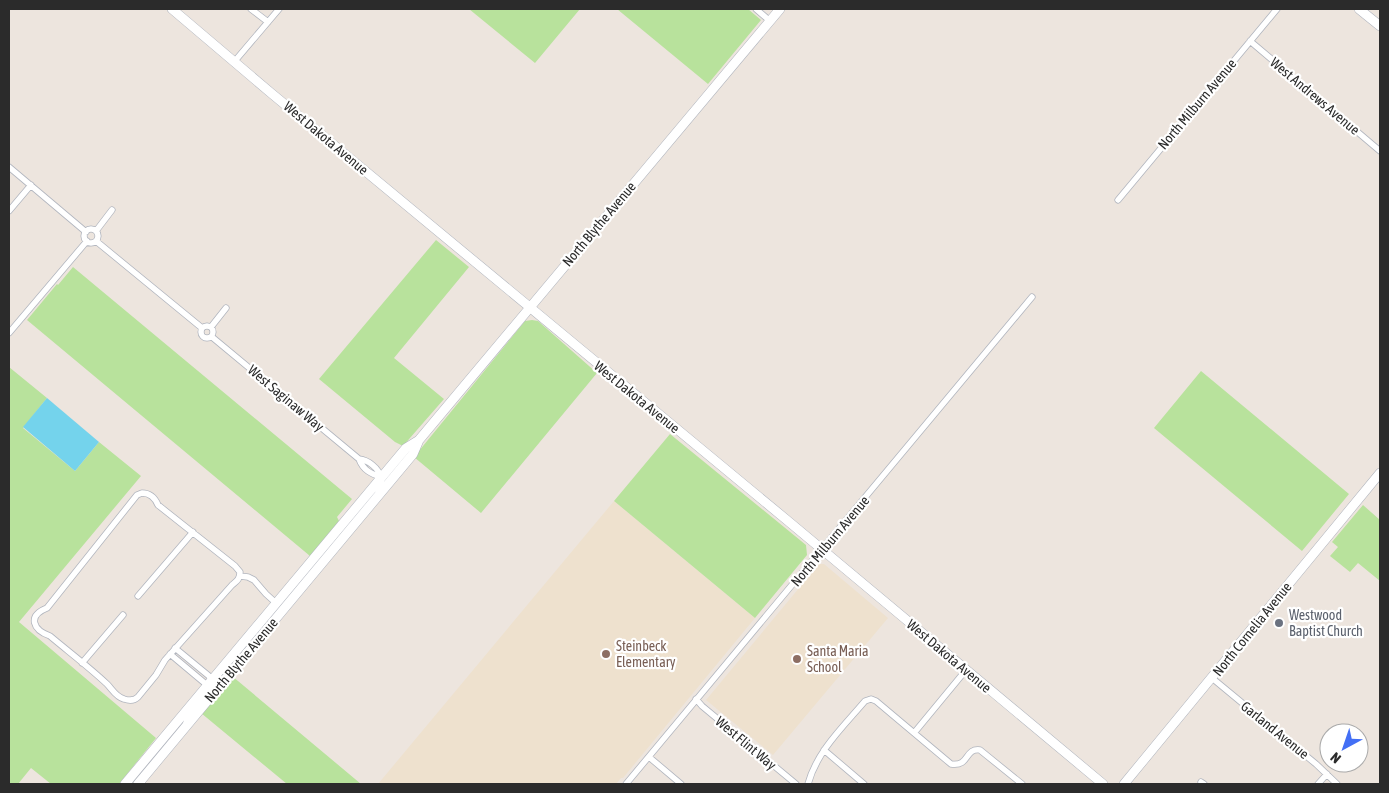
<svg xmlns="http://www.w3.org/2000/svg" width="1389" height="793" font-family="'Asap Condensed',sans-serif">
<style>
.education{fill:#eee1ce}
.green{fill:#b8e29c}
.water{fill:#74d3ec}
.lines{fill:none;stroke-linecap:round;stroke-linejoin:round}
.street-casing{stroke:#b1b5be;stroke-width:7}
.secondary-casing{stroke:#b1b5be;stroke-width:10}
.street{stroke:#fff;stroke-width:5.5}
.secondary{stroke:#fff;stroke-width:9}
.worship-dot{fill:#6b7280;stroke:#fff;stroke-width:2}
.education-dot{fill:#8d6e63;stroke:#fff;stroke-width:2}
.labels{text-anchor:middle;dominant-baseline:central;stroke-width:4.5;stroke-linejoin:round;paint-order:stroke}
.street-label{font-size:14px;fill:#2b2b2b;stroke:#fff}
.worship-label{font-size:14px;fill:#5b616d;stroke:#fff;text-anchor:start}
.education-label{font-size:14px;fill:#785e54;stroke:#fff;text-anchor:start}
</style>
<rect width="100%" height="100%" fill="#ede5de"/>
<path class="education" d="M614 501 755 618 623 778H621L616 784H378Z
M819 564H824L888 618 773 755 706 700Z"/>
<path class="green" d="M469 9H580L535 63Z
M617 9H748L761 20 708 84Z
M436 240 469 267 394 358 444 399 403 446 395 442 319 379Z
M73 267 352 499 337 517 339 521 310 556 27 320 57 284 58 285Z
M532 320 538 321 597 373 481 513 414 457 525 321Z
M9 367 47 398 23 428 75 471 99 442 141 476 19 622 156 738 119 784H51L31 768 18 784H9Z
M1201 371 1349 494 1302 551 1154 428Z
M670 434 806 545 807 555 755 618 614 501Z
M1363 505 1380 520V581L1358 563 1350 572 1330 556 1338 547 1332 542Z
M232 676 361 784H287L201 713Z"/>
<path class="water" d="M47 398 99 442 75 471 23 427Z"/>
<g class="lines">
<g class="street-casing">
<path id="street" d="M251 9 268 22
M756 9 770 21
M1250 41 1380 151
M234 62 279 9
M9 167 86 232
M1118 200 1277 9
M9 211 31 185
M84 236a7 7 0 1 1 14 0a7 7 0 1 1-14 0Z
M96 231 112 210
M96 241 202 328
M201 332a6 6 0 1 1 12 0a6 6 0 1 1-12 0Z
M211 327 226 308
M9 333 87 241
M212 337 359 459C363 470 371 474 381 477
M359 459C368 460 379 468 381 478 382 480 381 483 381 486L378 491
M142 493C150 493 155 498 158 505L235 566 240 572C240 579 237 581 232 585L165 660 156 675 138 697C134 701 130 701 124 699 116 697 112 689 107 684 89 667 69 652 50 636 33 630 27 616 47 608L137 495Z
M240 576 248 577 254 580 266 594 276 603
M138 596 193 532
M175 648 209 676C213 681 213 684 211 689L187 718 186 723
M170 654 207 685
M82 663 123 615
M1212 678 1316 764 1337 784
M696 699 702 706 796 784
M914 733 966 670
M824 750 864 784
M649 757 681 784
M1201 782 1204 784
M626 784 1032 297
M808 784C817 751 843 727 865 701L871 699 876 701 951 764C970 767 964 748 980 750L1022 784
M1318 784 1327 774"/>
</g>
<g class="secondary-casing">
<path id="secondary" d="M172 9 271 93 788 521 1103 784
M1359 9 1380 26
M125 784 406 448 419 440
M138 784 413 454 419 440 780 9
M1124 784 1380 473"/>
</g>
<use href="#street" class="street"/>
<use href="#secondary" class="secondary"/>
</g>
<circle class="worship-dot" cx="1279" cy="623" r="5"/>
<g class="education-dot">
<circle cx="606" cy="654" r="5"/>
<circle cx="797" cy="659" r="5"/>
</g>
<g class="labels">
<g class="street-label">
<text transform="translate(1315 96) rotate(40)">West Andrews Avenue</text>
<text transform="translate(1197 104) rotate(-50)">North Milburn Avenue</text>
<text transform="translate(326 138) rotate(40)">West Dakota Avenue</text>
<text transform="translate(599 224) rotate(-50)">North Blythe Avenue</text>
<text transform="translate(637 397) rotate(39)">West Dakota Avenue</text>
<text transform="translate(286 398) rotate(40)">West Saginaw Way</text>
<text transform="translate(830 541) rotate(-50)">North Milburn Avenue</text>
<text transform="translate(1252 629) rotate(-51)">North Cornelia Avenue</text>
<text transform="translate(949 656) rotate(40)">West Dakota Avenue</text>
<text transform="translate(241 660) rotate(-50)">North Blythe Avenue</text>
<text transform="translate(1275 730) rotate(39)">Garland Avenue</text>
<text transform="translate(746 743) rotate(40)">West Flint Way</text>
</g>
<g class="worship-label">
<text x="1289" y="615">Westwood<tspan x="1289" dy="16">Baptist Church</tspan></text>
</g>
<g class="education-label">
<text x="616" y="646">Steinbeck<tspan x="616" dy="16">Elementary</tspan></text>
<text x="807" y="651">Santa Maria<tspan x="807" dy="16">School</tspan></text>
</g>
</g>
<rect width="1389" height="793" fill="none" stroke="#2b2b2b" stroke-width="20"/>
<g transform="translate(1344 748) rotate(220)"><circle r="24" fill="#ffffff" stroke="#aaaaaa"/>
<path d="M0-4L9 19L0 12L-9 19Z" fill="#436ff5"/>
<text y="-8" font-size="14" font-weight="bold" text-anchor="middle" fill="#2b2b2b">N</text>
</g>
</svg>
